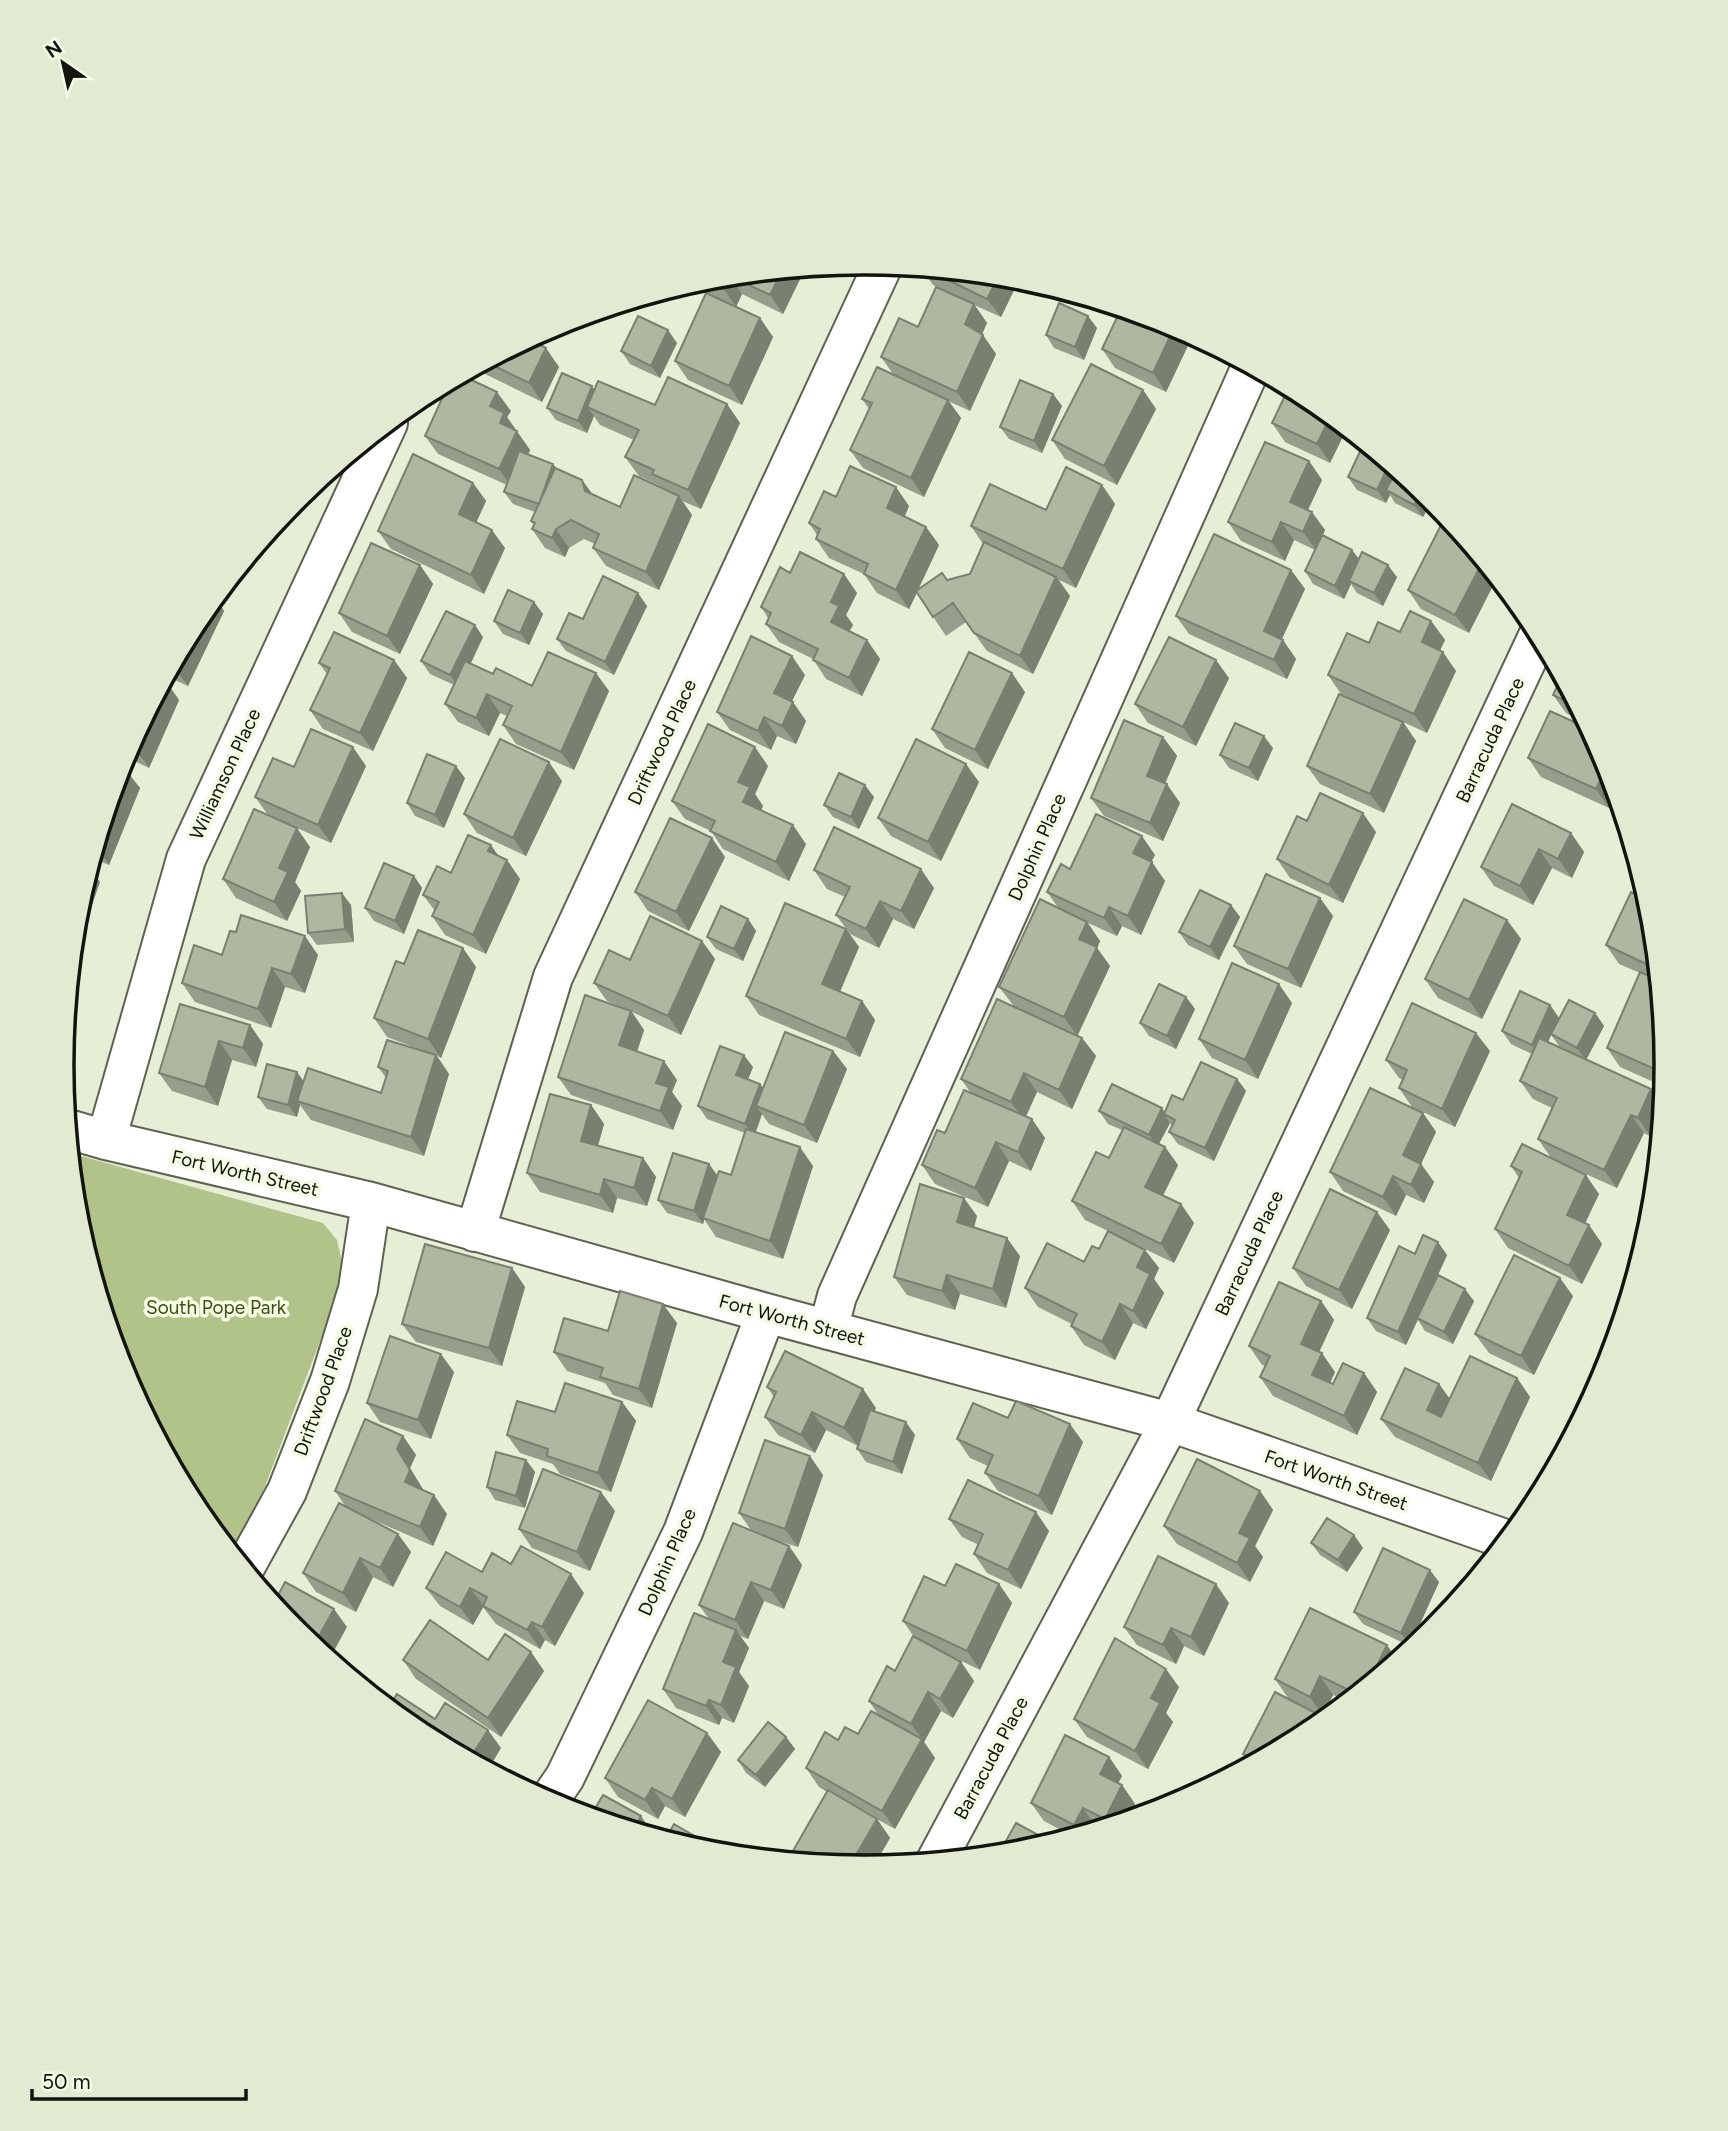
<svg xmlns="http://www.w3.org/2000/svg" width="1728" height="2131" font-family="Figtree,sans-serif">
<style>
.green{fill:#b2c389}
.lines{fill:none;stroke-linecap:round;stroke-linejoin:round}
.minor-casing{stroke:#5d634e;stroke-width:42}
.minor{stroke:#fff;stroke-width:38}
.wall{fill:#969d8a;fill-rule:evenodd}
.shaded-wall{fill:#7a8070}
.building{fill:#afb7a0;stroke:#7a8070;stroke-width:2}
.labels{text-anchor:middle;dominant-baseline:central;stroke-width:7;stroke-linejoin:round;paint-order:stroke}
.street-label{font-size:19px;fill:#12150d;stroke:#f4fce3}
.park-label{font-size:19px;fill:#3f4d12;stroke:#f4fce3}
.rim{fill:none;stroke:#12150d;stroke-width:3.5}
</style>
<rect width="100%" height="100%" fill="#e6eed6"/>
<path class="green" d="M70 1153 323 1223 337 1240 342 1262 337 1296 264 1489 230 1552 196 1511 122 1372 77 1222Z"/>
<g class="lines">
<g class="minor-casing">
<path id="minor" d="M68 1129 106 1140 371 1202 766 1313 1170 1422 1508 1540
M106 1140 186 859 388 423
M475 1232 553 977 883 265
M828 1330 837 1296 1251 367
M244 1569 287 1491 330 1381 358 1289 371 1202
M548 1802 565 1777 683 1532 766 1313
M936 1861 1170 1422 1539 634"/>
</g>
<use href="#minor" class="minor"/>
</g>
<path class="wall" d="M921 268 1020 278 1001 317 974 305 987 323 982 334 996 354 970 411 948 401 961 418 924 497 863 468 850 450 869 409 862 399 893 374 881 357 918 327 964 300 933 285Z
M805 269 783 314 742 294 736 307 688 284 708 278Z
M760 318 773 337 742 405 688 380 675 361Z
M1172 324 1193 335 1166 392 1115 368 1102 349Z
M552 327 542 346 559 367 542 402 477 370 475 367Z
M1097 328 1084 360 1054 348 1046 335Z
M677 343 660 378 630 364 621 351Z
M594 389 655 405 727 404 740 423 701 509 682 501 692 515 659 590 606 566 593 548 595 544 584 539 569 548 565 557 545 548 532 529 534 525 531 521 535 512 513 504 504 492 507 485 438 454 425 436 511 411 507 417 530 450 528 455 553 464 557 469 582 480 592 494 620 507 662 488 660 486 639 476 625 457 634 440 600 425 594 416 587 433 556 420 547 408Z
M1143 390 1156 409 1117 485 1065 459 1052 440Z
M1053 394 1062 406 1042 453 1009 439 1000 427Z
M1310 398 1347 428 1330 463 1285 442 1272 423Z
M1309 461 1322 480 1308 510 1325 530 1323 535 1352 550 1359 559 1397 577 1383 606 1357 593 1351 584 1344 599 1313 584 1305 571 1315 550 1294 540 1285 561 1241 541 1228 522Z
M1348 477 1432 498 1423 517 1395 503 1390 495 1386 503 1357 490Z
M473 483 486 501 476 522 505 548 484 594 391 549 378 531Z
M1102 485 1115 504 1076 588 1059 580 1070 596 1033 674 987 651 966 622 946 636 917 593 909 609 877 593 864 574 829 558 816 539 817 535 809 523 836 497 909 506 905 516 926 527 939 545 918 590 970 574 983 544 971 526 1046 510Z
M1442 523 1469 633 1421 609 1408 590Z
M248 557 227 601 216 596Z
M420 565 433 584 400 654 352 632 339 613Z
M1291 570 1305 589 1282 639 1296 659 1287 679 1189 634 1176 616Z
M790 573 857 593 846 615 853 625 849 631 867 640 880 659 862 696 826 679 813 659 779 642 766 624 768 618 761 607Z
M215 597 224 611 188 686 166 676 197 619Z
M534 602 543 614 529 645 503 634 494 621Z
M647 606 614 675 566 651 557 639 583 619Z
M1431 621 1445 640 1440 650 1456 671 1427 733 1403 722 1416 741 1384 813 1320 784 1307 766 1400 721 1341 694 1328 675 1369 643Z
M483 637 471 663 493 674 532 686 609 691 574 770 516 744 503 725 507 716 500 713 489 736 458 722 445 704 454 685 430 674 421 661Z
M394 660 407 678 373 751 323 729 310 710 327 674 319 663Z
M805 675 792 701 806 721 796 744 777 736 771 750 730 730 717 712Z
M1562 676 1587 724 1566 713 1553 695Z
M1229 678 1196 746 1148 723 1135 704Z
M162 684 170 687 179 700 149 768 124 756Z
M1025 692 988 769 945 748 932 729Z
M1163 737 1177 756 1165 783 1180 803 1163 841 1104 816 1091 798Z
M1273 748 1258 781 1229 768 1220 755Z
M1528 758 1606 759 1616 793 1609 808 1541 777Z
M366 766 331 843 290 825 310 847 295 882 301 891 287 921 236 898 223 879 268 815 255 797 294 767Z
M768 766 755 794 763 806 761 810 806 844 789 881 723 849 711 831 685 819 672 801Z
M120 767 140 788 109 865 92 858Z
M465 778 444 828 415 816 407 803Z
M562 781 526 856 477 833 464 814Z
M979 782 941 861 891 836 878 818Z
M874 797 859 829 833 817 824 805Z
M1307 821 1376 832 1343 903 1290 878 1277 859Z
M1571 833 1584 852 1572 878 1552 868 1533 905 1494 886 1481 867Z
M1155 855 1151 862 1165 881 1141 935 1122 926 1117 936 1088 923 1100 941 1097 948 1110 966 1078 1035 1082 1038 1096 1056 1072 1109 1037 1092 1026 1117 1045 1138 1031 1171 1009 1161 988 1207 935 1184 922 1165 945 1133 971 1093 961 1079 1013 1005 999 987 1059 909 1047 892 1070 869Z
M498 856 507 860 520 879 486 954 445 935 432 916 435 911 423 895 451 873Z
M725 857 689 931 648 911 635 892Z
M814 870 934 888 914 929 893 919 879 948 850 934 836 915 845 897 827 889Z
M414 876 422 888 404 934 374 921 365 908Z
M1320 898 1333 916 1301 988 1247 964 1234 946Z
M351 905 354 942 317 945 308 933Z
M1231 905 1240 917 1219 960 1188 945 1179 932Z
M1651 909 1667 1066 1665 1087 1620 1067 1607 1048 1640 973 1619 964 1606 945Z
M748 919 756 931 743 961 716 949 707 937Z
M1507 920 1521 939 1482 1019 1438 998 1425 979Z
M846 929 859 947 840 992 862 1001 875 1020 860 1057 759 1015 746 996Z
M702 941 715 959 681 1035 632 1012 644 1030 637 1051 677 1080 672 1092 682 1106 673 1130 571 1095 558 1077 625 1009 607 1001 594 983 630 960Z
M222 955H318L305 993 285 987 271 1028 195 1002 182 983Z
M404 964 476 967 441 1058 437 1056 449 1074 424 1156 311 1120 300 1105 297 1117 267 1109 258 1097 297 1072 304 1082 381 1093 386 1078 378 1067 429 1053 387 1037 374 1018Z
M1186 997 1195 1009 1176 1049 1149 1036 1140 1023Z
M1292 1003 1258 1079 1212 1058 1199 1039Z
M1550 1005 1559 1018 1595 1013 1604 1026 1586 1060 1651 1089V1137L1644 1133 1617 1188 1552 1159 1599 1194 1585 1223 1589 1225 1602 1244 1582 1284 1508 1248 1495 1229 1519 1178 1511 1166 1551 1158 1538 1139 1552 1108 1533 1099 1520 1081 1532 1054 1511 1044 1502 1031ZM1551 1035 1560 1047 1570 1052 1548 1042Z
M250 1025 263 1044 256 1067 232 1060 218 1106 172 1091 159 1073Z
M833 1051 847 1069 817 1143 769 1124 762 1114 756 1132 813 1166 783 1259 716 1237 704 1219 703 1224 667 1213 658 1200 709 1164 717 1176 731 1175 745 1133 707 1119 698 1106 753 1067 748 1079 760 1084 763 1088Z
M1490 1051 1455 1127 1412 1107 1399 1088 1403 1080 1399 1078 1386 1060Z
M1237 1079 1246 1091 1214 1161 1178 1144 1169 1132 1172 1126 1170 1123 1159 1144 1165 1147 1178 1165 1163 1196 1181 1204 1194 1223 1174 1263 1114 1234 1145 1250 1159 1268 1154 1279 1164 1293 1146 1329 1133 1323 1115 1360 1084 1345 1071 1326 1072 1324 1038 1307 1025 1288 1084 1262 1099 1249 1108 1231 1085 1220 1072 1201 1109 1158 1122 1130 1108 1124 1099 1111 1165 1112 1183 1100Z
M591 1105 604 1124 598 1146 643 1158 656 1177 647 1206 617 1198 613 1213 540 1192 527 1173Z
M1423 1113 1436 1132 1421 1164 1434 1182 1424 1203 1406 1195 1396 1216 1343 1191 1330 1172Z
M977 1216 974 1228 1020 1256 1006 1308 960 1294 955 1310 907 1295 894 1277Z
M1390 1230 1352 1309 1306 1286 1293 1268Z
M1415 1254 1447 1255 1438 1275 1474 1301 1453 1344 1425 1331 1418 1320 1406 1345 1376 1331 1367 1318Z
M512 1268 525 1287 502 1366 416 1342 402 1324Z
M1573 1296 1534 1375 1489 1353 1475 1334Z
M1321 1301 1334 1320 1319 1352 1335 1372 1330 1383 1333 1384 1364 1373 1377 1392 1357 1435 1273 1396 1260 1377 1266 1366 1262 1365 1249 1346Z
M677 1323 652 1408 613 1395 605 1383 567 1371 554 1352 608 1331Z
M454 1372 431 1439 380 1422 367 1403Z
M1517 1378 1530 1397 1491 1481 1395 1437 1381 1419 1439 1384 1450 1399Z
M767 1387 876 1408 874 1411 915 1435 902 1474 866 1462 857 1449 858 1446 826 1430 815 1453 778 1435 765 1417 774 1397Z
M622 1402 636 1421 611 1492 560 1474 553 1464 520 1453 507 1435 555 1412Z
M1008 1418 1083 1442 1052 1515 998 1491 985 1473 988 1466 970 1458 957 1439Z
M403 1436 416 1455 410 1468 422 1490 447 1514 433 1546 364 1516 398 1534 411 1552 393 1587 373 1577 356 1612 316 1592 303 1573 346 1507 335 1491Z
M526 1460 535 1472 525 1508 495 1500 487 1487Z
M823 1475 798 1547 766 1537 789 1546 802 1565 784 1609 764 1601 748 1639 740 1636 749 1648 739 1672 749 1686 734 1723 722 1718 719 1725 676 1708 663 1689 709 1619 699 1605 751 1530 739 1513Z
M1260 1491 1273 1510 1255 1546 1263 1557 1250 1582 1177 1544 1164 1526Z
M615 1511 590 1571 532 1548 519 1529Z
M949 1519 1049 1531 1021 1589 987 1573 974 1554 979 1545 962 1537Z
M1354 1535 1363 1548 1347 1572 1320 1555 1311 1543Z
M511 1564 584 1593 555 1646 545 1640 540 1649 496 1624 483 1607 473 1625 440 1606 426 1588Z
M1439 1582 1410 1646 1363 1624 1354 1612Z
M999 1584 1012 1603 980 1670 941 1651 961 1662 974 1681 953 1718 941 1711 924 1742 935 1758 895 1829 873 1817 877 1819 890 1838 873 1867 864 1868 794 1861 790 1856 827 1792 819 1787 806 1768 838 1740 858 1734 879 1716 869 1701 895 1671 914 1637 903 1621 945 1586Z
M1229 1603 1204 1656 1184 1646 1176 1664 1137 1645 1124 1627Z
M531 1652 544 1671 501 1737 416 1679 403 1660H488Z
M1398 1661 1348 1702 1333 1695 1323 1716 1288 1698 1275 1679Z
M1179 1687 1166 1713 1173 1722 1148 1769 1087 1737 1074 1719Z
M707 1733 721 1752 685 1817 665 1806 658 1819 618 1797 605 1778Z
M1310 1733 1250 1765 1243 1754Z
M786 1737 795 1749 765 1787 746 1773 738 1760Z
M1109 1757 1122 1776 1118 1783 1122 1785 1135 1804 1127 1821 1100 1829 1096 1827 1094 1831 1074 1837 1044 1821 1031 1803Z"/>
<path class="shaded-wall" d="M805 269 783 314 770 295 782 271Z
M729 276 742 294 736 307 723 288Z
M999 276 1020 278 1001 317 987 299Z
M974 304 987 323 978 343 965 324Z
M1088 316 1097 328 1084 360 1075 347Z
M760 318 773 337 742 405 729 386Z
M1175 326 1193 335 1166 392 1153 373Z
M552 327 537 356 526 340Z
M668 330 677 343 660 378 651 366Z
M983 335 996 354 970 411 957 392Z
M546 348 559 367 542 402 529 383Z
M592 386 601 399 587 407 594 416 587 433 578 421Z
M1143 390 1156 409 1117 485 1104 466Z
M497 392 511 411 507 417 530 450 512 488 499 469 500 423 490 406Z
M1053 394 1062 406 1042 453 1034 441Z
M948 400 961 418 924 497 911 478Z
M727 404 740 423 701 509 688 490Z
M1331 415 1347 428 1330 463 1317 444Z
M1309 461 1322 480 1303 520 1290 502Z
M1390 463 1400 472 1386 490 1390 495 1386 503 1377 490Z
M553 464 562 476 539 504Z
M582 480 596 499 585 491Z
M473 483 486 501 472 532 459 514Z
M1102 485 1115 504 1076 588 1063 569Z
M896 487 909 506 900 527 887 508Z
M1422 490 1433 499 1423 517 1414 505Z
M679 496 692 515 659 590 646 572Z
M1312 512 1325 530 1316 550 1303 532Z
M1281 522 1294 540 1285 561 1272 542Z
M926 527 939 545 909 609 896 590Z
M556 529 569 548 565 557 552 538Z
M492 530 505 548 484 594 471 575Z
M1352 550 1361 562 1349 581 1351 584 1344 599 1335 586Z
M248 557 227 601 220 591Z
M1483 561 1497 578 1469 633 1455 615Z
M420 565 433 584 400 654 387 636Z
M1388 565 1397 577 1383 606 1374 593Z
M1291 570 1305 589 1277 649 1264 631Z
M844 574 857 593 846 615 853 625 844 641 831 622V602Z
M1056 577 1070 596 1033 674 1020 656Z
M638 593 647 606 614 675 605 662Z
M215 597 224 611 188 686 175 668 200 616Z
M534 602 543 614 529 645 520 633Z
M1431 621 1445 640 1435 661 1422 642Z
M475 625 483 637 459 688 450 675Z
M867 640 880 659 862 696 849 678Z
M1283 640 1296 659 1287 679 1274 660Z
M1443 652 1456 671 1427 733 1414 714Z
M792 656 805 675 787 711 774 693Z
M394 660 407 678 373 751 360 733Z
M1216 660 1229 678 1196 746 1183 727Z
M596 673 609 691 574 770 561 752Z
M1012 673 1025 692 988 769 975 750Z
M170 687 179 700 149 768 140 755Z
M487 694 500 713 489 736 476 718Z
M793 702 806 721 796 744 782 726Z
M764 717 777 736 771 750 758 731Z
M1403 722 1416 741 1384 813 1370 794Z
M1264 736 1273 748 1258 781 1249 768Z
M1163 737 1177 756 1160 795 1147 776Z
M353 747 366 766 331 843 318 825Z
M755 747 768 766 755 794 763 806 757 820 743 802 738 782Z
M549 762 562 781 526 856 513 838Z
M966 764 979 782 941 861 928 842Z
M1608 764 1616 793 1609 808 1596 789Z
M456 766 465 778 444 828 435 815Z
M126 770 140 788 109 865 96 846Z
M1167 784 1180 803 1163 841 1150 823Z
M865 785 874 797 859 829 851 817Z
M1363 813 1376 832 1343 903 1329 885Z
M793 825 806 844 789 881 776 862Z
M297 828 310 847 295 882 301 891 287 921 274 902 279 868Z
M1571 833 1584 852 1572 878 1558 859Z
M1142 836 1155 855 1146 872 1133 853Z
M712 838 725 857 689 931 676 912Z
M491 845 504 864 488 851Z
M1539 849 1552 868 1533 905 1520 886Z
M507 860 520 879 486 954 473 935Z
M1152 862 1165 881 1141 935 1128 916Z
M89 867 100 882 74 957 72 954 77 908Z
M921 869 934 888 914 929 901 911Z
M414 876 422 888 404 934 395 921Z
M342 893 351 905 354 942 345 929Z
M1320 898 1333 916 1301 988 1288 969Z
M880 901 893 919 879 948 866 929Z
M1231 905 1240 917 1219 960 1210 947Z
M1109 907 1122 926 1117 936 1104 918Z
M748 919 756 931 743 961 734 949Z
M1507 920 1521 939 1482 1019 1469 1000Z
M1087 922 1100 941 1097 948 1110 966 1077 1036 1064 1017 1079 939Z
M846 929 859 947 835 1003 822 984Z
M305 936 318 955 305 993 291 974Z
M702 941 715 959 681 1035 668 1016Z
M463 948 476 967 441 1058 428 1039Z
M272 968 285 987 271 1028 258 1009Z
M70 975 73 979 68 996Z
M1279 984 1292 1003 1258 1079 1245 1060Z
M1186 997 1195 1009 1176 1049 1167 1036Z
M862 1001 875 1020 860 1057 846 1039Z
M1550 1005 1559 1018 1541 1057 1532 1045Z
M631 1011 644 1030 633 1064 619 1045Z
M1595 1013 1604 1026 1586 1060 1577 1048Z
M250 1025 263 1044 256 1067 243 1048Z
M1476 1033 1490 1051 1455 1127 1442 1109Z
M1082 1038 1096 1056 1072 1109 1059 1090Z
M219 1041 232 1060 218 1106 205 1087Z
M833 1051 847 1069 817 1143 804 1125Z
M1665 1052 1667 1066 1665 1082 1657 1070Z
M436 1055 449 1074 424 1156 411 1137Z
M744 1055 753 1067 745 1087 736 1075Z
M664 1061 677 1080 672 1092 682 1106 673 1130 660 1111 656 1083Z
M297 1072 306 1085 297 1101 300 1105 297 1117 288 1105Z
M1024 1073 1037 1092 1024 1120 1011 1102Z
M1237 1079 1246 1091 1214 1161 1205 1148Z
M760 1084 769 1096 756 1106 762 1114 754 1136 745 1124Z
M1651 1089 1663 1106 1662 1113 1651 1137 1638 1118Z
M591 1105 604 1124 594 1159 581 1141Z
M1162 1108 1167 1116 1164 1114 1170 1123 1157 1147 1149 1135Z
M1423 1113 1436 1132 1421 1164 1434 1182 1424 1203 1411 1185 1403 1155Z
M1631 1115 1644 1133 1617 1188 1604 1170Z
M1032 1119 1045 1138 1031 1171 1018 1152Z
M996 1142 1009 1161 988 1207 975 1188Z
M800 1147 813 1166 783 1259 770 1241Z
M1165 1147 1178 1165 1158 1205 1145 1187Z
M643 1158 656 1177 647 1206 634 1188Z
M709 1164 718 1176 703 1224 694 1211Z
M1586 1175 1599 1194 1580 1234 1567 1215Z
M1393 1176 1406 1195 1396 1216 1383 1197Z
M604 1179 617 1198 613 1213 600 1195Z
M964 1198 977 1216 970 1241 957 1222Z
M1181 1204 1194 1223 1174 1263 1161 1244Z
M1377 1212 1390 1230 1352 1309 1339 1290Z
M1589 1225 1602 1244 1582 1284 1569 1266Z
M1007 1238 1020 1256 1006 1308 993 1289Z
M1438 1242 1447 1255 1406 1345 1398 1332Z
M1145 1250 1159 1268 1154 1279 1164 1293 1146 1329 1133 1311 1137 1267Z
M512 1268 525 1287 502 1366 489 1348Z
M947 1275 960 1294 955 1310 942 1291Z
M1560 1278 1573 1296 1534 1375 1521 1356Z
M1465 1289 1474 1301 1453 1344 1444 1332Z
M1321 1301 1334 1320 1314 1363 1301 1344Z
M663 1304 677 1323 652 1408 639 1389Z
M1120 1304 1133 1323 1115 1360 1102 1342Z
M1322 1353 1335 1372 1325 1394 1312 1375Z
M441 1354 454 1372 431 1439 418 1420Z
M1364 1373 1377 1392 1357 1435 1344 1416Z
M1517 1378 1530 1397 1491 1481 1478 1463Z
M1439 1384 1452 1402 1440 1429 1427 1410Z
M863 1389 876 1408 858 1446 844 1428Z
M622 1402 636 1421 611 1492 598 1473Z
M812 1412 826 1430 815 1453 801 1435Z
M906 1422 915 1435 902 1474 893 1462Z
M1070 1424 1083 1442 1052 1515 1039 1496Z
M403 1436 416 1455 410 1468 423 1489 418 1501 405 1482 397 1449Z
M810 1456 823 1475 798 1547 785 1529Z
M526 1460 535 1472 525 1508 516 1496Z
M1260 1491 1273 1510 1255 1546 1263 1557 1250 1582 1237 1563 1239 1533Z
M601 1492 615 1511 590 1571 577 1552Z
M434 1495 447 1514 433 1546 420 1527Z
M1036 1512 1049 1531 1021 1589 1008 1570Z
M398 1534 411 1552 393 1587 380 1568Z
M1354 1535 1363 1548 1347 1572 1338 1560Z
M789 1546 802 1565 784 1609 771 1590Z
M360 1558 373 1577 356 1612 343 1593Z
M1430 1570 1439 1582 1410 1646 1401 1633Z
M571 1574 584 1593 555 1646 542 1627Z
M751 1582 764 1601 748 1639 735 1620Z
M999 1584 1012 1603 980 1670 967 1651Z
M1216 1584 1229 1603 1204 1656 1191 1637Z
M470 1588 484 1606 473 1625 460 1607Z
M334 1609 347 1627 329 1660 313 1647Z
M532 1622 545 1640 540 1649 527 1630Z
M1171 1628 1184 1646 1176 1664 1163 1645Z
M736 1630 749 1648 739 1672 749 1686 734 1723 721 1705 723 1662Z
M1387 1645 1398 1661 1367 1686Z
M531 1652 544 1671 501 1737 488 1718Z
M961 1662 974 1681 953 1718 940 1699Z
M1166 1669 1179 1687 1166 1713 1173 1722 1148 1769 1135 1751 1151 1698Z
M1320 1676 1333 1695 1323 1716 1310 1697Z
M373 1686 382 1698 380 1702 369 1693Z
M928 1692 941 1711 924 1742 935 1758 895 1829 882 1811 922 1739 911 1724Z
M709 1700 722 1718 719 1725 706 1706Z
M488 1730 501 1748 488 1770 469 1760Z
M707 1733 721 1752 685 1817 672 1799Z
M786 1737 795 1749 765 1787 756 1775Z
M1109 1757 1122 1776 1113 1793 1100 1774Z
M1122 1785 1135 1804 1127 1821 1110 1826 1105 1819Z
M652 1788 665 1806 658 1819 645 1800Z
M1083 1808 1096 1827 1094 1831 1081 1834 1074 1825Z
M641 1816 650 1829 647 1834 633 1830Z
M877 1819 890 1838 873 1867 864 1868 849 1867Z
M705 1842 712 1853 700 1851Z"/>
<path class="building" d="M925 269 999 276 987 299Z
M782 271 770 295 730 276Z
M729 276 723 288 704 279 708 278Z
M936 287 974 304 965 324 983 335 957 392 881 357 899 318 918 327Z
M706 293 760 318 729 386 675 361Z
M1059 303 1088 316 1075 347 1046 335Z
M1121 309 1175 326 1153 373 1102 349Z
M638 316 668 330 651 366 621 351Z
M528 339 546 348 529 383 486 362Z
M1091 364 1143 390 1104 466 1052 440Z
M877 367 948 400 911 478 850 450 872 403 862 399Z
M562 373 592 386 578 421 547 408Z
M461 375 497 392 490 406 504 413 500 423 517 431 499 469 425 436 450 381Z
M668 377 727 404 688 490 652 474 654 470 625 457 639 430 587 407 598 381 655 405Z
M1020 380 1053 394 1034 441 1000 427Z
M1289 387 1310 398 1331 415 1317 444 1272 423Z
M1265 442 1309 461 1290 502 1312 512 1303 532 1281 522 1272 542 1228 522Z
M1363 445 1372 449 1390 463 1377 490 1348 477Z
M519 451 553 464 539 504 504 492Z
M413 454 473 483 459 514 492 530 471 575 378 531Z
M850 466 896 487 887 508 926 527 896 590 864 574 868 564 816 539 820 529 809 523 824 491 836 497Z
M1066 467 1102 485 1063 569 971 526 990 484 1046 510Z
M555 468 582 480 585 491 620 507 634 475 679 496 646 572 593 548 599 534 571 520 556 529 552 538 532 529 535 523 531 521Z
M1397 470 1422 490 1414 505 1386 490Z
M1442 523 1460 532 1483 561 1455 615 1408 590Z
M1214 534 1291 570 1264 631 1283 640 1274 660 1176 616Z
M1322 535 1352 550 1335 586 1305 571Z
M984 542 1056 577 1020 656 974 633 953 603 933 617 916 591 942 573 947 580 970 574Z
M371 543 420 565 387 636 339 613Z
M800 552 844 574 831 602 839 606 831 622 867 640 849 678 813 660 818 649 766 624 771 613 761 607 780 567 790 573Z
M1362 552 1388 565 1374 593 1349 581Z
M603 576 638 593 605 662 557 639 569 613 583 619Z
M508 590 534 602 520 633 494 621Z
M446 611 475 625 450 675 421 661Z
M1410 611 1431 621 1422 642 1443 652 1414 714 1328 675 1347 633 1369 643 1378 622 1400 632Z
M200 616 175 668 172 666 197 619Z
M334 632 394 660 360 733 310 710 330 668 319 663Z
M751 636 792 656 774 693 793 702 782 726 764 717 758 731 717 712Z
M1169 637 1216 660 1183 727 1135 704Z
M548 652 596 673 561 752 503 725 512 706 487 694 476 718 445 704 465 661 493 674 496 668 532 686Z
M969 652 1012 673 975 750 932 729Z
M1562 676 1578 707 1553 695Z
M162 684 170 687 140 755 127 749Z
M1339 694 1403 722 1370 794 1307 766Z
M1550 711 1590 729 1606 759 1608 764 1596 789 1528 758Z
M1124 720 1163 737 1147 776 1167 784 1150 823 1091 798Z
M1235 723 1264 736 1249 768 1220 755Z
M708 724 755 747 738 782 750 787 743 802 793 825 776 862 710 831 715 821 672 801Z
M311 729 353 747 318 825 255 797 273 758 294 767Z
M500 739 549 762 513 838 464 814Z
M916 739 966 764 928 842 878 818Z
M427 754 456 766 435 815 407 803Z
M120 767 126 770 96 846Z
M839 773 865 785 851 817 824 805Z
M1320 793 1363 813 1329 885 1277 859 1297 816 1307 821Z
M1512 804 1571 833 1558 859 1539 849 1520 886 1481 867Z
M254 809 297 828 279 868 288 872 274 902 223 879Z
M1096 814 1142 836 1133 853 1152 862 1128 916 1109 907 1104 918 1047 892 1061 864 1070 869Z
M670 818 712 838 676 912 635 892Z
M834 827 921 869 901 911 880 901 866 929 836 915 850 887 814 870Z
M468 835 491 845 488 851 507 860 473 935 432 916 439 902 423 895 437 866 451 873Z
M384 863 414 876 395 921 365 908Z
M1266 874 1320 898 1288 969 1234 946Z
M1200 890 1231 905 1210 947 1179 932Z
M1631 892 1649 901 1651 909 1657 969 1606 945Z
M342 893 345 929 308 933 305 896Z
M1040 899 1087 922 1079 939 1097 947 1064 1017 999 987Z
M1464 899 1507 920 1469 1000 1425 979Z
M785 903 846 929 822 984 862 1001 846 1039 746 996Z
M721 906 748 919 734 949 707 937Z
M241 915 305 936 291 974 272 968 258 1009 182 983 194 945 222 955 230 931 236 932Z
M650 916 702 941 668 1016 594 983 609 950 630 960Z
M418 930 463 948 428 1039 374 1018 396 961 404 964Z
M1232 963 1279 984 1245 1060 1199 1039Z
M1640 972 1658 980 1665 1052 1657 1070 1607 1048Z
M1159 984 1186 997 1167 1036 1140 1023Z
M1520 991 1550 1005 1532 1045 1502 1031Z
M585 995 631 1011 619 1045 664 1061 656 1083 669 1087 660 1111 558 1077Z
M997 999 1082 1038 1059 1090 1024 1073 1011 1102 961 1079Z
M1569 1000 1595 1013 1577 1048 1551 1034Z
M1412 1003 1476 1033 1442 1109 1399 1088 1407 1070 1386 1060Z
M180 1004 250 1025 243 1048 219 1041 205 1087 159 1073Z
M785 1032 833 1051 804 1125 756 1106Z
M1539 1038 1651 1089 1638 1118 1631 1115 1604 1170 1538 1139 1557 1098 1520 1081Z
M387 1040 436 1055 411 1137 297 1101 308 1068 381 1093 388 1071 378 1067Z
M720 1046 744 1055 736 1075 760 1084 745 1124 698 1106Z
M1201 1062 1237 1079 1205 1148 1169 1132 1175 1120 1164 1114 1172 1095 1183 1100Z
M267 1064 297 1072 288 1105 258 1097Z
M1112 1084 1162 1108 1149 1135 1099 1111Z
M1370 1088 1423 1113 1403 1155 1421 1164 1411 1185 1393 1176 1383 1197 1330 1172Z
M964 1090 1032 1119 1018 1152 996 1142 975 1188 922 1165 937 1130 945 1133Z
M550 1094 591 1105 581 1141 643 1158 634 1188 604 1179 600 1195 527 1173Z
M1124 1127 1165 1147 1145 1187 1181 1204 1161 1244 1072 1201 1096 1152 1109 1158Z
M746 1129 800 1147 770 1241 703 1218 719 1171 731 1175Z
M1522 1144 1586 1175 1567 1215 1589 1225 1569 1266 1495 1229 1522 1172 1511 1166Z
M673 1153 709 1164 694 1211 658 1200Z
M920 1184 964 1198 957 1222 1007 1238 993 1289 947 1275 942 1291 894 1277Z
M1330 1189 1377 1212 1339 1290 1293 1268Z
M1108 1231 1145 1250 1137 1267 1150 1274 1133 1311 1120 1304 1102 1342 1071 1326 1077 1314 1025 1288 1047 1243 1084 1262 1092 1246 1099 1249Z
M1423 1235 1438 1242 1398 1332 1367 1318 1399 1246 1415 1254Z
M425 1244 512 1268 489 1348 402 1324Z
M1514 1255 1560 1278 1521 1356 1475 1334Z
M1438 1275 1465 1289 1444 1332 1417 1318Z
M1279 1282 1321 1301 1301 1344 1322 1353 1312 1375 1333 1384 1343 1363 1364 1373 1344 1416 1260 1377 1270 1356 1249 1346Z
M620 1291 663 1304 639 1389 600 1377 603 1368 554 1352 564 1318 608 1331Z
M390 1336 441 1354 418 1420 367 1403Z
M785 1351 863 1389 844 1428 812 1412 801 1435 765 1417 776 1392 767 1387Z
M1470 1356 1517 1378 1478 1463 1381 1419 1405 1368 1439 1384 1427 1410 1441 1417Z
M565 1383 622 1402 598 1473 547 1456 548 1449 507 1435 517 1401 555 1412Z
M1016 1401 1070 1424 1039 1496 985 1473 993 1455 957 1439 973 1403 1008 1418Z
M870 1410 906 1422 893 1462 857 1449Z
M365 1419 403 1436 397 1449 410 1470 405 1482 434 1495 420 1527 335 1491Z
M765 1440 810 1456 785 1529 739 1513Z
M496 1452 526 1460 516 1496 487 1487Z
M1197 1459 1260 1491 1239 1533 1250 1538 1237 1563 1164 1526Z
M543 1469 601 1492 577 1552 519 1529Z
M968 1480 1036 1512 1008 1570 974 1554 983 1534 949 1519Z
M339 1503 398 1534 380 1568 360 1558 343 1593 303 1573Z
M1327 1518 1354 1535 1338 1560 1311 1543Z
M733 1523 789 1546 771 1590 751 1582 735 1620 699 1605Z
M521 1546 571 1574 542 1627 532 1622 527 1630 483 1606 487 1597 470 1588 460 1607 426 1588 446 1552 482 1572 492 1553 511 1564Z
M1383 1548 1430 1570 1401 1633 1354 1612Z
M1158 1556 1216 1584 1191 1637 1171 1628 1163 1645 1124 1627Z
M956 1564 999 1584 967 1651 903 1621 924 1576 945 1586Z
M285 1582 334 1609 313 1647 296 1633 273 1605Z
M1310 1608 1387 1645 1367 1686 1357 1694 1320 1676 1310 1697 1275 1679Z
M694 1613 736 1630 723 1662 736 1667 721 1705 709 1700 706 1706 663 1689Z
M430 1620 488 1660 505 1634 531 1652 488 1718 403 1660Z
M913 1636 961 1662 940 1699 928 1692 911 1724 869 1701 887 1666 895 1671Z
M1115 1638 1166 1669 1151 1698 1160 1703 1135 1751 1074 1719Z
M345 1669 373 1686 369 1693 343 1672Z
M1275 1692 1327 1719 1310 1733 1257 1761 1243 1754Z
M397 1694 435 1719 445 1703 488 1730 469 1760 418 1733 388 1708Z
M648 1700 707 1733 672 1799 652 1788 645 1800 605 1778Z
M871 1711 922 1739 882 1811 806 1768 825 1732 838 1740 845 1727 858 1734Z
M768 1722 786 1737 756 1775 738 1760Z
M1065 1735 1109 1757 1100 1774 1122 1785 1105 1819 1083 1808 1074 1825 1031 1803Z
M828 1790 877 1819 849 1867 801 1862 790 1856Z
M603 1795 641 1816 633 1830 590 1817Z
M1016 1823 1053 1843 1020 1853 998 1855Z
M674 1824 705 1842 700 1851 665 1840Z"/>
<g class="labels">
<g class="street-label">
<text transform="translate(1490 740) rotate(-65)">Barracuda Place</text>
<text transform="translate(662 742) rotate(-65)">Driftwood Place</text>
<text transform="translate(225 774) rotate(-65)">Williamson Place</text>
<text transform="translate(1037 847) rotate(-66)">Dolphin Place</text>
<text transform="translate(245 1173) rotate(13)">Fort Worth Street</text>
<text transform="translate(1249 1253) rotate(-65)">Barracuda Place</text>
<text transform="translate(792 1320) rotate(15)">Fort Worth Street</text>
<text transform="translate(323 1391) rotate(-70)">Driftwood Place</text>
<text transform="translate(1336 1480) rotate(19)">Fort Worth Street</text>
<text transform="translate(667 1562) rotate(-66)">Dolphin Place</text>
<text transform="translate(991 1758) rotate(-62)">Barracuda Place</text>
</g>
<g class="park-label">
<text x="216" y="1307">South Pope Park</text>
</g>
</g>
<path d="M0 0H1728V2131H0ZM74 1065a790 790 0 1 1 1580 0a790 790 0 1 1-1580 0Z" fill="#e2ead2" fill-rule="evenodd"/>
<path class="rim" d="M74 1065a790 790 0 1 1 1580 0a790 790 0 1 1-1580 0Z"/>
<g transform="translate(63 63) rotate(326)" stroke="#f4fce3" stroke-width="5" paint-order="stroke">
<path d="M0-5L12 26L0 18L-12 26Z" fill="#12150d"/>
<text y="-10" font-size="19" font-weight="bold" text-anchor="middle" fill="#12150d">N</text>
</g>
<path d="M32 2089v10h214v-10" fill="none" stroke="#12150d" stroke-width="3.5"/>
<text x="42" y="2089" font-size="21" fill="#12150d" stroke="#f4fce3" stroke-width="5" paint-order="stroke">50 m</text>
</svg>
